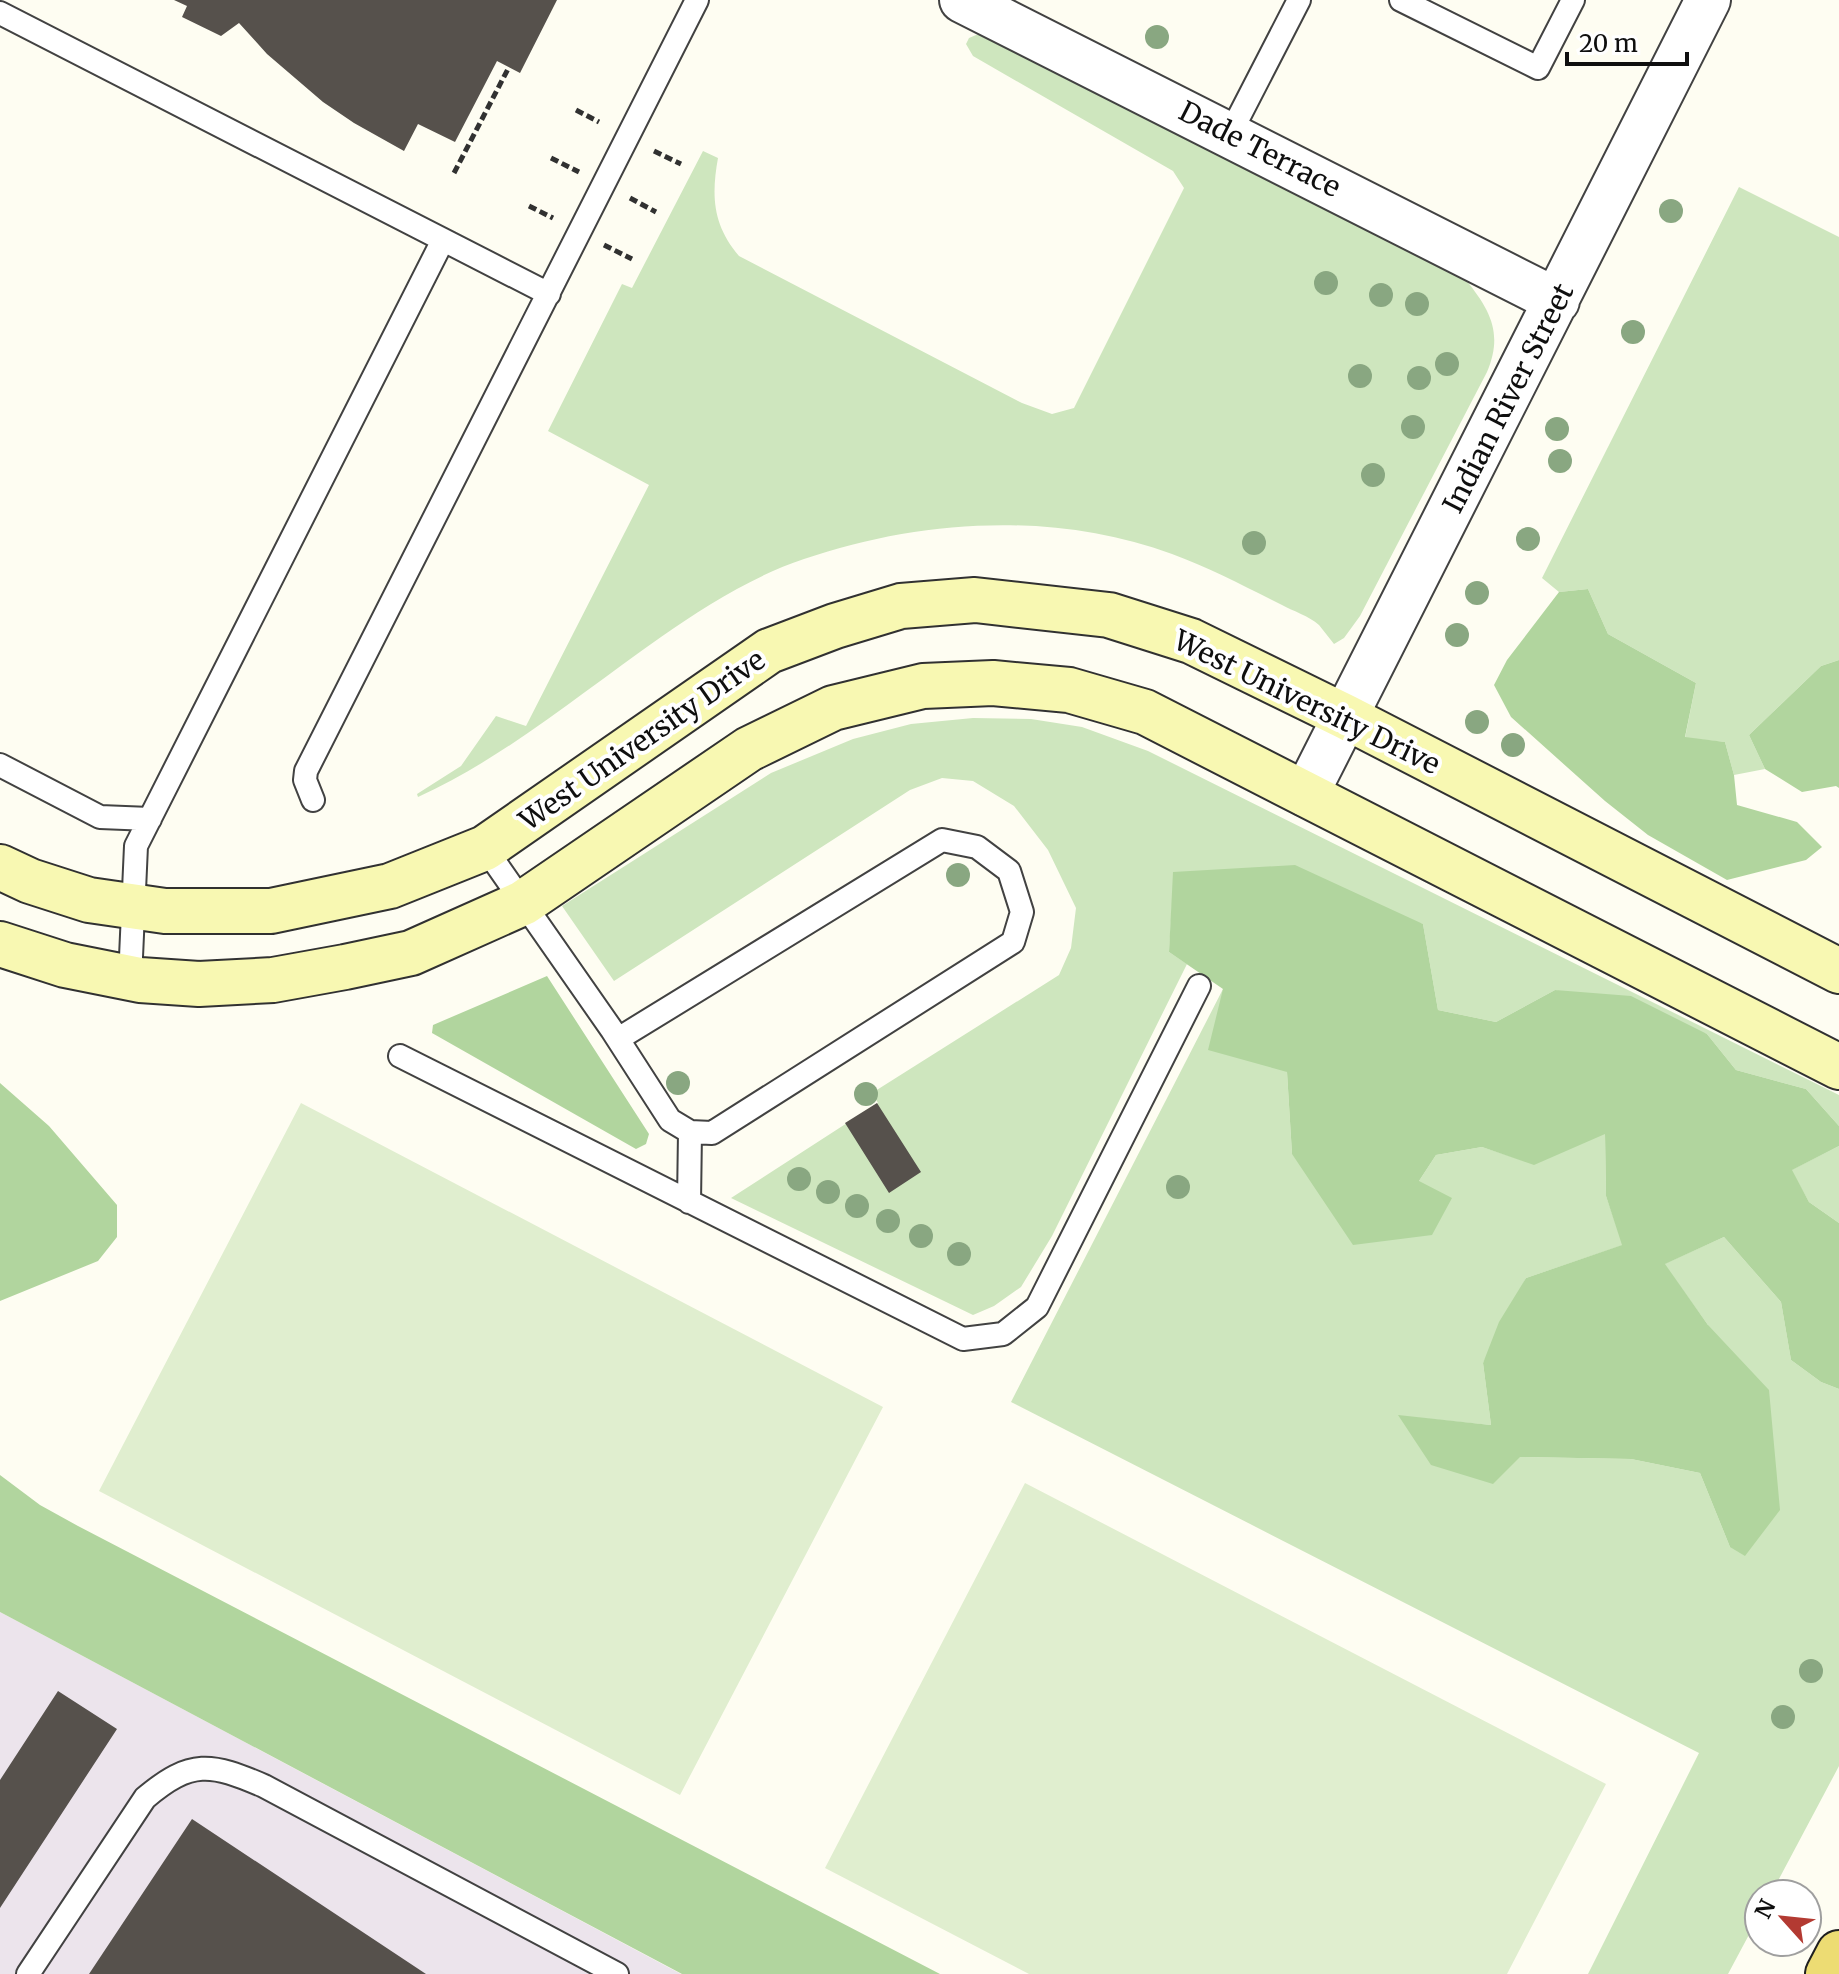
<svg xmlns="http://www.w3.org/2000/svg" width="1839" height="1974" font-family="Merriweather,serif">
<style>
.industrial{fill:#ece4ec}
.green{fill:#cee6be}
.forest{fill:#b1d59e}
.pitch{fill:#e0eecf}
.building{fill:#56514c}
.lines{fill:none;stroke-linecap:round;stroke-linejoin:round}
.lane-casing{stroke:#424242;stroke-width:26}
.street-casing{stroke:#424242;stroke-width:48}
.secondary-casing{stroke:#313131;stroke-width:48}
.primary-casing{stroke:#202020;stroke-width:48}
.path{stroke:#313131;stroke-width:5;stroke-dasharray:8 4;stroke-linecap:butt}
.lane{stroke:#fff;stroke-width:22}
.street{stroke:#fff;stroke-width:44}
.secondary{stroke:#f8f8b2;stroke-width:44}
.primary{stroke:#eddc73;stroke-width:44}
.tree{fill:#89a781}
.labels{text-anchor:middle;dominant-baseline:central;stroke-width:8;stroke-linejoin:round;paint-order:stroke}
.street-label{font-size:28px;fill:#0f0f0f;stroke:#fff}
</style>
<rect width="100%" height="100%" fill="#fefdf2"/>
<path class="industrial" d="M0 1612 681 1974H0Z"/>
<path class="green" d="M976 35H984L1466 280C1491 311 1503 334 1487 372L1360 616 1344 638 1334 644C1329 638 1324 631 1319 625 1309 616 1293 611 1282 605 1246 587 1210 568 1172 554 1055 511 921 519 804 559 753 576 704 607 661 637 582 692 506 757 418 797L417 794 461 766 496 716 526 726 649 485 548 431 622 284 632 288 703 151 718 158C711 197 713 225 739 256L1022 403 1052 414 1074 408 1184 188 1173 171 973 56 966 44 969 38Z
M1739 187 1839 237V660L1821 666 1749 735 1765 769 1734 775 1725 742 1685 738 1696 683 1608 634 1588 589 1559 592 1542 578Z
M973 718 1031 719 1082 727 1148 751 1839 1095V1126L1806 1089 1736 1070 1707 1034 1555 990 1496 1022 1438 1010 1423 924 1174 872 1169 952 1187 964 1052 1236 1021 1287 994 1306 973 1315 731 1198 878 1103 872 1093 1059 975 1071 948 1076 908 1048 850 1014 806 973 781 942 778 910 790 614 981 562 906 771 773 853 739 911 724Z
M1223 989 1287 1072 1292 1154 1419 1181 1436 1155 1482 1147 1534 1164 1605 1133 1606 1196 1623 1245 1526 1278 1483 1363 1491 1425 1399 1416 1520 1457 1631 1459 1700 1473 1730 1547 1708 1325 1664 1264 1724 1237 1781 1302 1791 1360 1821 1382 1839 1389V1766L1771 1894H1759V1916L1728 1974H1588L1699 1753 1011 1402Z
M1839 1146V1223L1809 1202 1791 1170Z"/>
<path class="forest" d="M1588 589 1608 634 1696 683 1685 737 1725 742 1734 775 1737 805 1797 822 1822 847 1806 860 1727 880 1648 835 1605 801 1511 717 1494 685 1507 660 1559 592Z
M1839 660V788L1836 786 1802 792 1765 769 1749 735 1821 666Z
M1295 865 1423 924 1438 1010 1496 1022 1555 990 1631 996 1707 1034 1736 1070 1806 1089 1839 1126V1146L1792 1170 1809 1202 1839 1223V1389L1821 1382 1791 1360 1781 1302 1724 1237 1665 1264 1708 1325 1769 1390 1780 1510 1745 1556 1730 1547 1700 1473 1631 1459 1520 1457 1493 1484 1431 1465 1398 1415 1491 1425 1483 1363 1499 1322 1526 1278 1622 1245 1606 1196 1605 1134 1534 1165 1482 1147 1436 1155 1419 1181 1452 1198 1432 1235 1353 1245 1292 1154 1287 1072 1208 1050 1223 989 1169 952 1173 872Z
M547 976 649 1134 646 1144 636 1149 432 1033 433 1025Z
M0 1083 49 1126 117 1205V1237L98 1261 0 1301Z
M0 1475 40 1505 78 1526 940 1974H682L0 1612Z"/>
<path class="pitch" d="M301 1103 883 1407 680 1795 99 1491Z
M1025 1483 1606 1784 1507 1974H1029L825 1868Z"/>
<path class="building" d="M174 0H557L520 73 497 61 455 142 418 124 404 151 354 123 323 102 267 54 239 23 221 36 182 17 187 6Z
M877 1103 921 1172 889 1193 845 1123Z
M58 1691 117 1729 0 1908V1780Z
M192 1819 426 1974H89Z"/>
<g class="lines">
<g class="lane-casing">
<path id="lane" d="M1401 0 1538 68 1573 0
M0 13 549 294
M1230 134 1299 0
M0 765 100 817 150 819
M313 800 305 780 306 771 697 0
M485 848 612 1030 670 1120 690 1132 712 1133 1013 942 1022 912 1009 871 977 847 942 840 618 1039
M130 979 136 846 443 240
M400 1056 963 1339 1003 1334 1037 1307 1199 986
M689 1202 690 1132
M28 1974 145 1798C191 1759 211 1763 264 1786L617 1974"/>
</g>
<g class="street-casing">
<path id="street" d="M962 0 1557 301
M1306 794 1708 0"/>
</g>
<g class="secondary-casing">
<path id="secondary" d="M0 867 30 881 89 900 165 911H271L390 886 485 848 769 651 835 626 901 606 975 600 1109 615 1191 641 1346 717 1839 971
M0 944 65 965 140 980 199 984 273 980 345 967 411 953 523 903 749 749 833 708 923 686 993 683 1069 690 1145 712 1839 1067"/>
</g>
<g class="primary-casing">
<path id="primary" d="M1828 1974 1839 1953"/>
</g>
<path class="path" d="M576 110 599 122
M654 151 681 164
M551 158 579 172
M454 173 509 67
M630 198 656 212
M529 206 553 218
M604 245 632 259"/>
<use href="#lane" class="lane"/>
<use href="#street" class="street"/>
<use href="#secondary" class="secondary"/>
<use href="#primary" class="primary"/>
</g>
<g class="tree">
<circle cx="1157" cy="37" r="12"/>
<circle cx="1671" cy="211" r="12"/>
<circle cx="1326" cy="283" r="12"/>
<circle cx="1381" cy="295" r="12"/>
<circle cx="1417" cy="304" r="12"/>
<circle cx="1633" cy="332" r="12"/>
<circle cx="1447" cy="364" r="12"/>
<circle cx="1360" cy="376" r="12"/>
<circle cx="1419" cy="378" r="12"/>
<circle cx="1413" cy="427" r="12"/>
<circle cx="1557" cy="429" r="12"/>
<circle cx="1560" cy="461" r="12"/>
<circle cx="1373" cy="475" r="12"/>
<circle cx="1528" cy="539" r="12"/>
<circle cx="1254" cy="543" r="12"/>
<circle cx="1477" cy="593" r="12"/>
<circle cx="1457" cy="635" r="12"/>
<circle cx="1477" cy="722" r="12"/>
<circle cx="1513" cy="745" r="12"/>
<circle cx="958" cy="875" r="12"/>
<circle cx="678" cy="1083" r="12"/>
<circle cx="866" cy="1094" r="12"/>
<circle cx="799" cy="1179" r="12"/>
<circle cx="1178" cy="1187" r="12"/>
<circle cx="828" cy="1192" r="12"/>
<circle cx="857" cy="1206" r="12"/>
<circle cx="888" cy="1221" r="12"/>
<circle cx="921" cy="1236" r="12"/>
<circle cx="959" cy="1254" r="12"/>
<circle cx="1811" cy="1671" r="12"/>
<circle cx="1783" cy="1717" r="12"/>
</g>
<g class="labels">
<g class="street-label">
<text transform="translate(1260 149) rotate(27)">Dade Terrace</text>
<text transform="translate(1508 398) rotate(-63)">Indian River Street</text>
<text transform="translate(1307 702) rotate(26)">West University Drive</text>
<text transform="translate(642 740) rotate(-35)">West University Drive</text>
</g>
</g>
<g transform="translate(1783 1918) rotate(297)"><circle r="38" fill="#ffffff" stroke="#9f9f9f" stroke-width="2"/>
<path d="M0-6L14 30L0 20L-14 30Z" fill="#b33a32"/>
<text y="-12" font-size="22" font-weight="bold" text-anchor="middle" fill="#0f0f0f">N</text>
</g>
<path d="M1567 52v12h120v-12" fill="none" stroke="#0f0f0f" stroke-width="4"/>
<text x="1579" y="52" font-size="24" fill="#0f0f0f" stroke="#ffffff" stroke-width="6" paint-order="stroke">20 m</text>
</svg>
